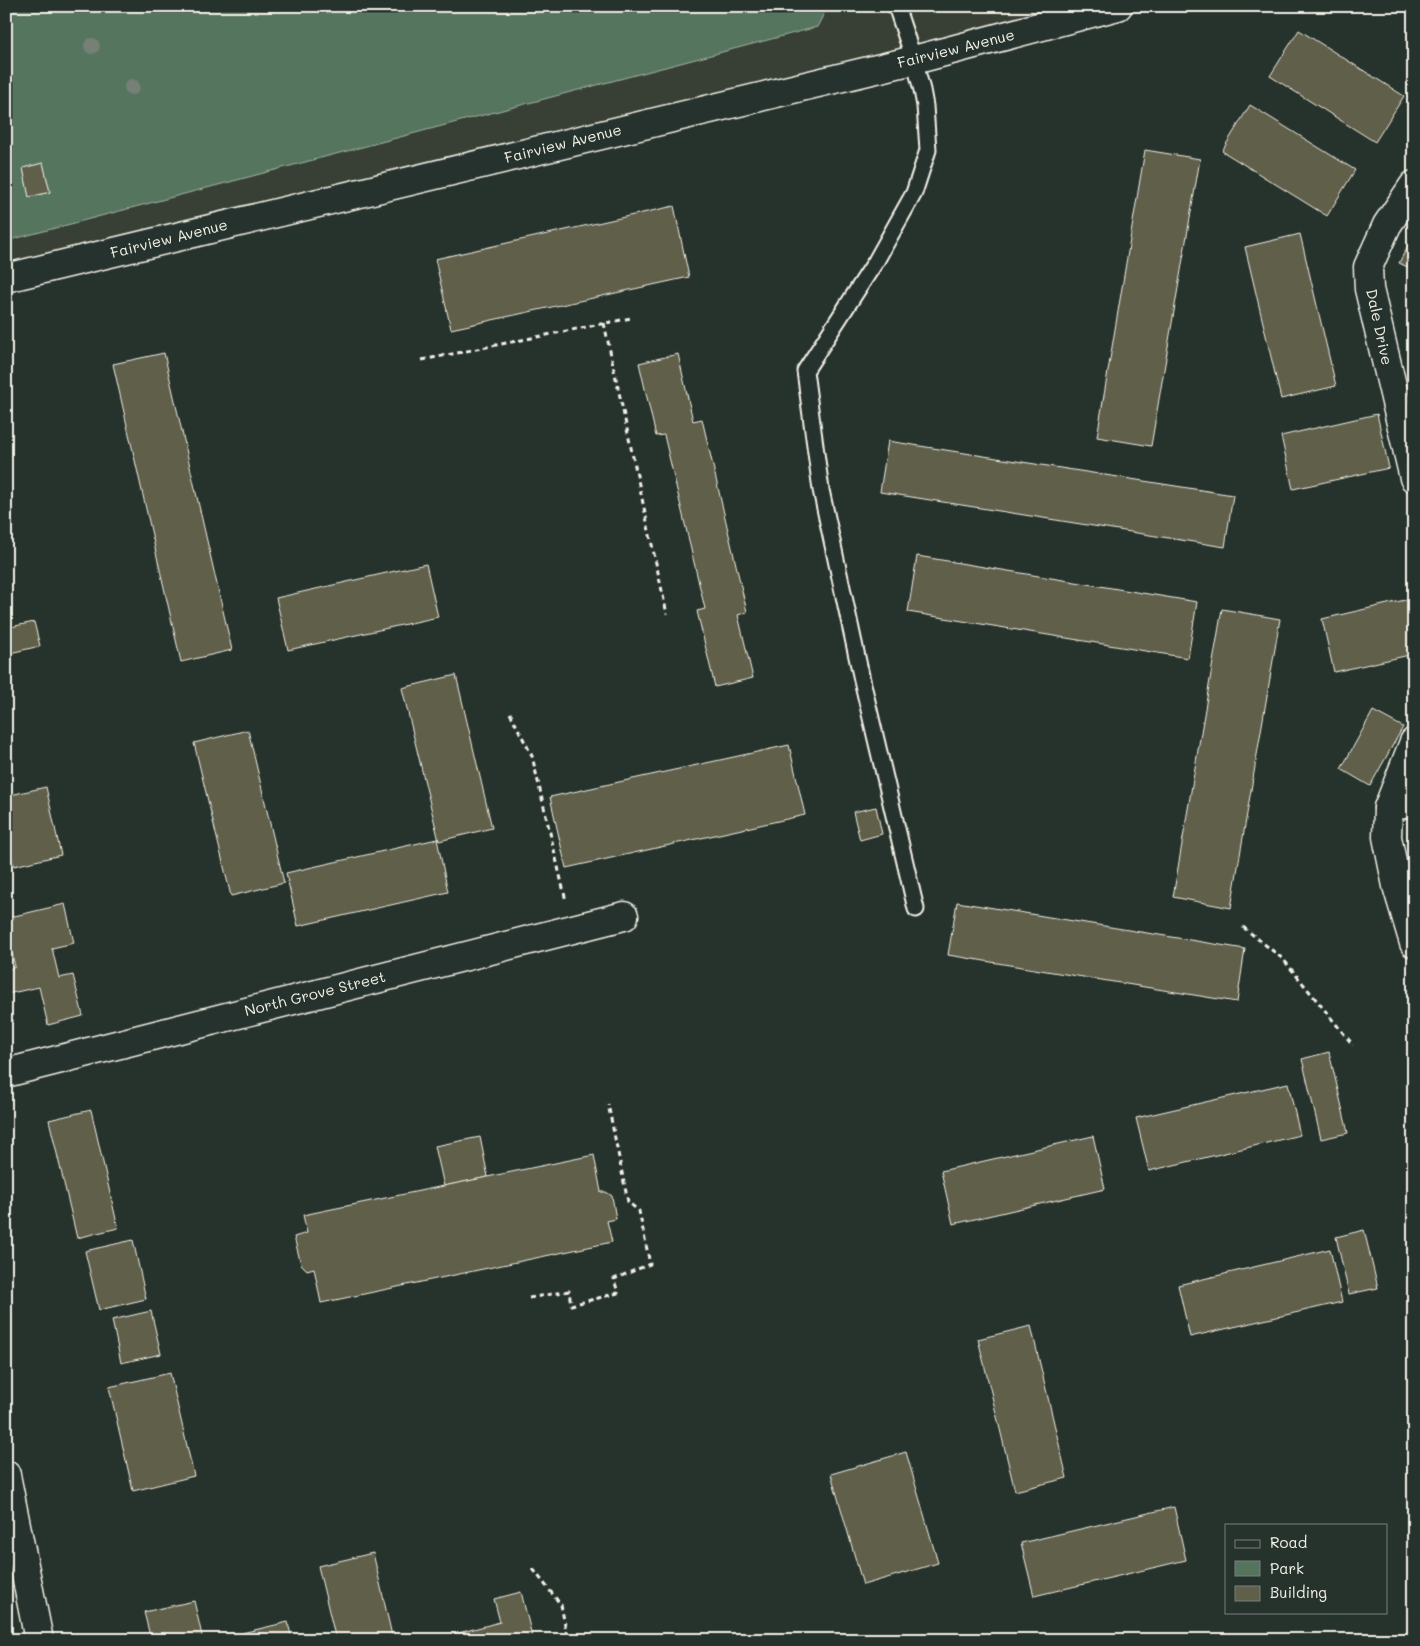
<svg xmlns="http://www.w3.org/2000/svg" width="1420" height="1646" font-family="Mali,sans-serif">
<style>
.built{fill:#374036}
.green{fill:#54745e;stroke:#a4b2a3;fill-rule:evenodd}
.building{fill:#605f4a;stroke:#f4f1e8}
.lines{fill:none;stroke-linecap:round;stroke-linejoin:round}
.service-casing{stroke:#f4f1e8;stroke-width:19}
.minor-casing{stroke:#f4f1e8;stroke-width:31}
.tertiary-casing{stroke:#f4f1e8;stroke-width:31}
.secondary-casing{stroke:#f4f1e8;stroke-width:31}
.path{stroke:#f4f1e8;stroke-width:3;stroke-dasharray:5 4;stroke-linecap:butt}
.service{stroke:#26332d;stroke-width:15}
.minor{stroke:#26332d;stroke-width:28}
.tertiary{stroke:#26332d;stroke-width:28}
.secondary{stroke:#26332d;stroke-width:28}
.tree{fill:#748076}
.labels{text-anchor:middle;stroke-width:4;stroke-linejoin:round;paint-order:stroke}
.street-label{font-size:15px;fill:#f4f1e8;stroke:#26332d}
</style>
<rect width="100%" height="100%" fill="#26332d"/>
<filter id="ink" filterUnits="userSpaceOnUse"><feTurbulence type="fractalNoise" baseFrequency=".02" numOctaves="2"/><feDisplacementMap in="SourceGraphic" scale="10" xChannelSelector="R" yChannelSelector="G"/><feConvolveMatrix kernelMatrix="1 2 1 2 8 2 1 2 1" color-interpolation-filters="sRGB"/></filter>
<g filter="url(#ink)">
<path class="built" d="M6,6h1112l-1112,272z"/>
<path class="green" d="M6,6h822l-11,21 -811,214zM43,163l7,29 -21,5 -6,-29z"/>
<g class="building">
<path d="M1299,30l105,66 -29,46 -105,-66z"/>
<path d="M1250,105l105,65 -28,46 -105,-65z"/>
<path d="M1145,150l55,9 -49,287 -54,-9z"/>
<path d="M43,163l7,29 -21,5 -6,-29z"/>
<path d="M674,206l15,71 -238,52 -16,-70z"/>
<path d="M1300,234l36,152 -55,13 -36,-152z"/>
<path d="M1414,234v36l-15,-7z"/>
<path d="M164,353l68,297 -51,12 -68,-298z"/>
<path d="M678,354l15,67 9,-2 45,193 -9,3 15,63 -38,9 -18,-76 8,-2 -41,-174 -8,1 -17,-73z"/>
<path d="M1377,414l12,54 -96,21 -12,-53z"/>
<path d="M888,441l345,54 -8,52 -345,-55z"/>
<path d="M917,556l280,46 -9,56 -280,-46z"/>
<path d="M426,564l12,53 -150,33 -12,-52z"/>
<path d="M1414,598v56l-80,18 -12,-53z"/>
<path d="M1222,609l58,10 -49,289 -58,-11z"/>
<path d="M34,622l6,24 -34,8v-26z"/>
<path d="M456,675l36,153 -53,13 -37,-153z"/>
<path d="M1373,711l30,16 -33,59 -29,-17z"/>
<path d="M248,730l36,153 -53,13 -37,-153z"/>
<path d="M789,745l16,70 -239,53 -16,-71z"/>
<path d="M46,787l15,68 -47,11 -8,-30v-40z"/>
<path d="M876,807l6,27 -22,6 -7,-28z"/>
<path d="M437,839l11,53 -150,34 -12,-53z"/>
<path d="M957,902l288,47 -8,53 -289,-47z"/>
<path d="M65,904l9,39 -22,5 7,30 14,-3 10,41 -35,9 -9,-38 -32,7 -1,-24 9,-3 -6,-26 -3,1v-24z"/>
<path d="M1329,1052l19,81 -27,6 -19,-80z"/>
<path d="M1288,1083l12,52 -151,36 -13,-53z"/>
<path d="M91,1110l27,118 -41,10 -28,-118z"/>
<path d="M1093,1136l12,53 -152,35 -12,-53z"/>
<path d="M480,1137l8,40 -44,9 -9,-40z"/>
<path d="M594,1155l7,37h5l6,4 4,23 -9,2 5,21 -291,61 -7,-35 -7,2 -6,-6 -7,-27 13,-4 -4,-18z"/>
<path d="M1364,1230l14,58 -29,6 -13,-57z"/>
<path d="M133,1240l13,59 -47,11 -14,-59z"/>
<path d="M1330,1249l12,53 -152,35 -12,-52z"/>
<path d="M151,1311l10,43 -40,9 -9,-43z"/>
<path d="M1031,1326l36,152 -52,13 -37,-152z"/>
<path d="M170,1373l24,103 -61,15 -24,-104z"/>
<path d="M906,1452l32,111 -75,22 -32,-111z"/>
<path d="M1174,1507l12,53 -152,36 -13,-53z"/>
<path d="M373,1553l20,87h-57l-18,-74z"/>
<path d="M521,1592l12,48h-81l-1,-5 49,-13 -6,-23z"/>
<path d="M194,1601l9,39h-52l-7,-28z"/>
<path d="M288,1622l4,18h-48l-2,-7z"/>
</g>
<g class="lines">
<defs>
<path id="service" d="M896,6l18,54 8,30 3,16 3,44 -14,43 -38,68 -71,110 16,119 41,190 54,229"/>
<g id="minor">
<path d="M1414,185l-27,40 -19,42 1,22 45,189"/>
<path d="M1414,801l-26,7 -1,29 10,49 17,57"/>
<path d="M1388,808l26,-66"/>
</g>
<g id="tertiary">
<path d="M6,278l908,-218 204,-54"/>
<path d="M6,1073l618,-157"/>
</g>
<path id="secondary" d="M6,1475l33,165"/>
</defs>
<use href="#service" class="service-casing"/>
<use href="#minor" class="minor-casing"/>
<use href="#tertiary" class="tertiary-casing"/>
<use href="#secondary" class="secondary-casing"/>
<g class="path">
<path d="M604,323l63,291"/>
<path d="M422,360l209,-42"/>
<path d="M510,713l22,43 34,145"/>
<path d="M1243,927l40,32 70,86"/>
<path d="M529,1298l40,-7 2,14 47,-12 -4,-14 36,-15 -11,-53 -11,-9 -20,-98"/>
<path d="M533,1569l28,36 7,35"/>
</g>
<use href="#service" class="service"/>
<use href="#minor" class="minor"/>
<use href="#tertiary" class="tertiary"/>
<use href="#secondary" class="secondary"/>
</g>
<g class="tree">
<circle cx="92" cy="46" r="8"/>
<circle cx="132" cy="87" r="8"/>
</g>
</g>
<g class="labels">
<g class="street-label">
<text transform="translate(956 49) rotate(-14)" y="5">Fairview Avenue</text>
<text transform="translate(563 144) rotate(-14)" y="5">Fairview Avenue</text>
<text transform="translate(169 239) rotate(-14)" y="5">Fairview Avenue</text>
<text transform="translate(1379 327) rotate(78)" y="5">Dale Drive</text>
<text transform="translate(315 994) rotate(-14)" y="5">North Grove Street</text>
</g>
</g>
<rect width="1420" height="1646" fill="none" stroke="#26332d" stroke-width="25"/>
<rect x="12" y="12" width="1395" height="1621" fill="none" stroke="#f4f1e8" stroke-width="2" filter="url(#ink)"/>
<rect x="1225" y="1524" width="162" height="90" fill="#26332d" stroke="#787f78"/>
<rect x="1235" y="1540" width="25" height="8" fill="#26332d" stroke="#787f78"/>
<text x="1270" y="1548" font-size="15" fill="#f4f1e8">Road</text>
<rect x="1235" y="1561" width="25" height="15" fill="#54745e" stroke="#787f78"/>
<text x="1270" y="1574" font-size="15" fill="#f4f1e8">Park</text>
<rect x="1235" y="1586" width="25" height="15" fill="#605f4a" stroke="#787f78"/>
<text x="1270" y="1598" font-size="15" fill="#f4f1e8">Building</text>
</svg>
